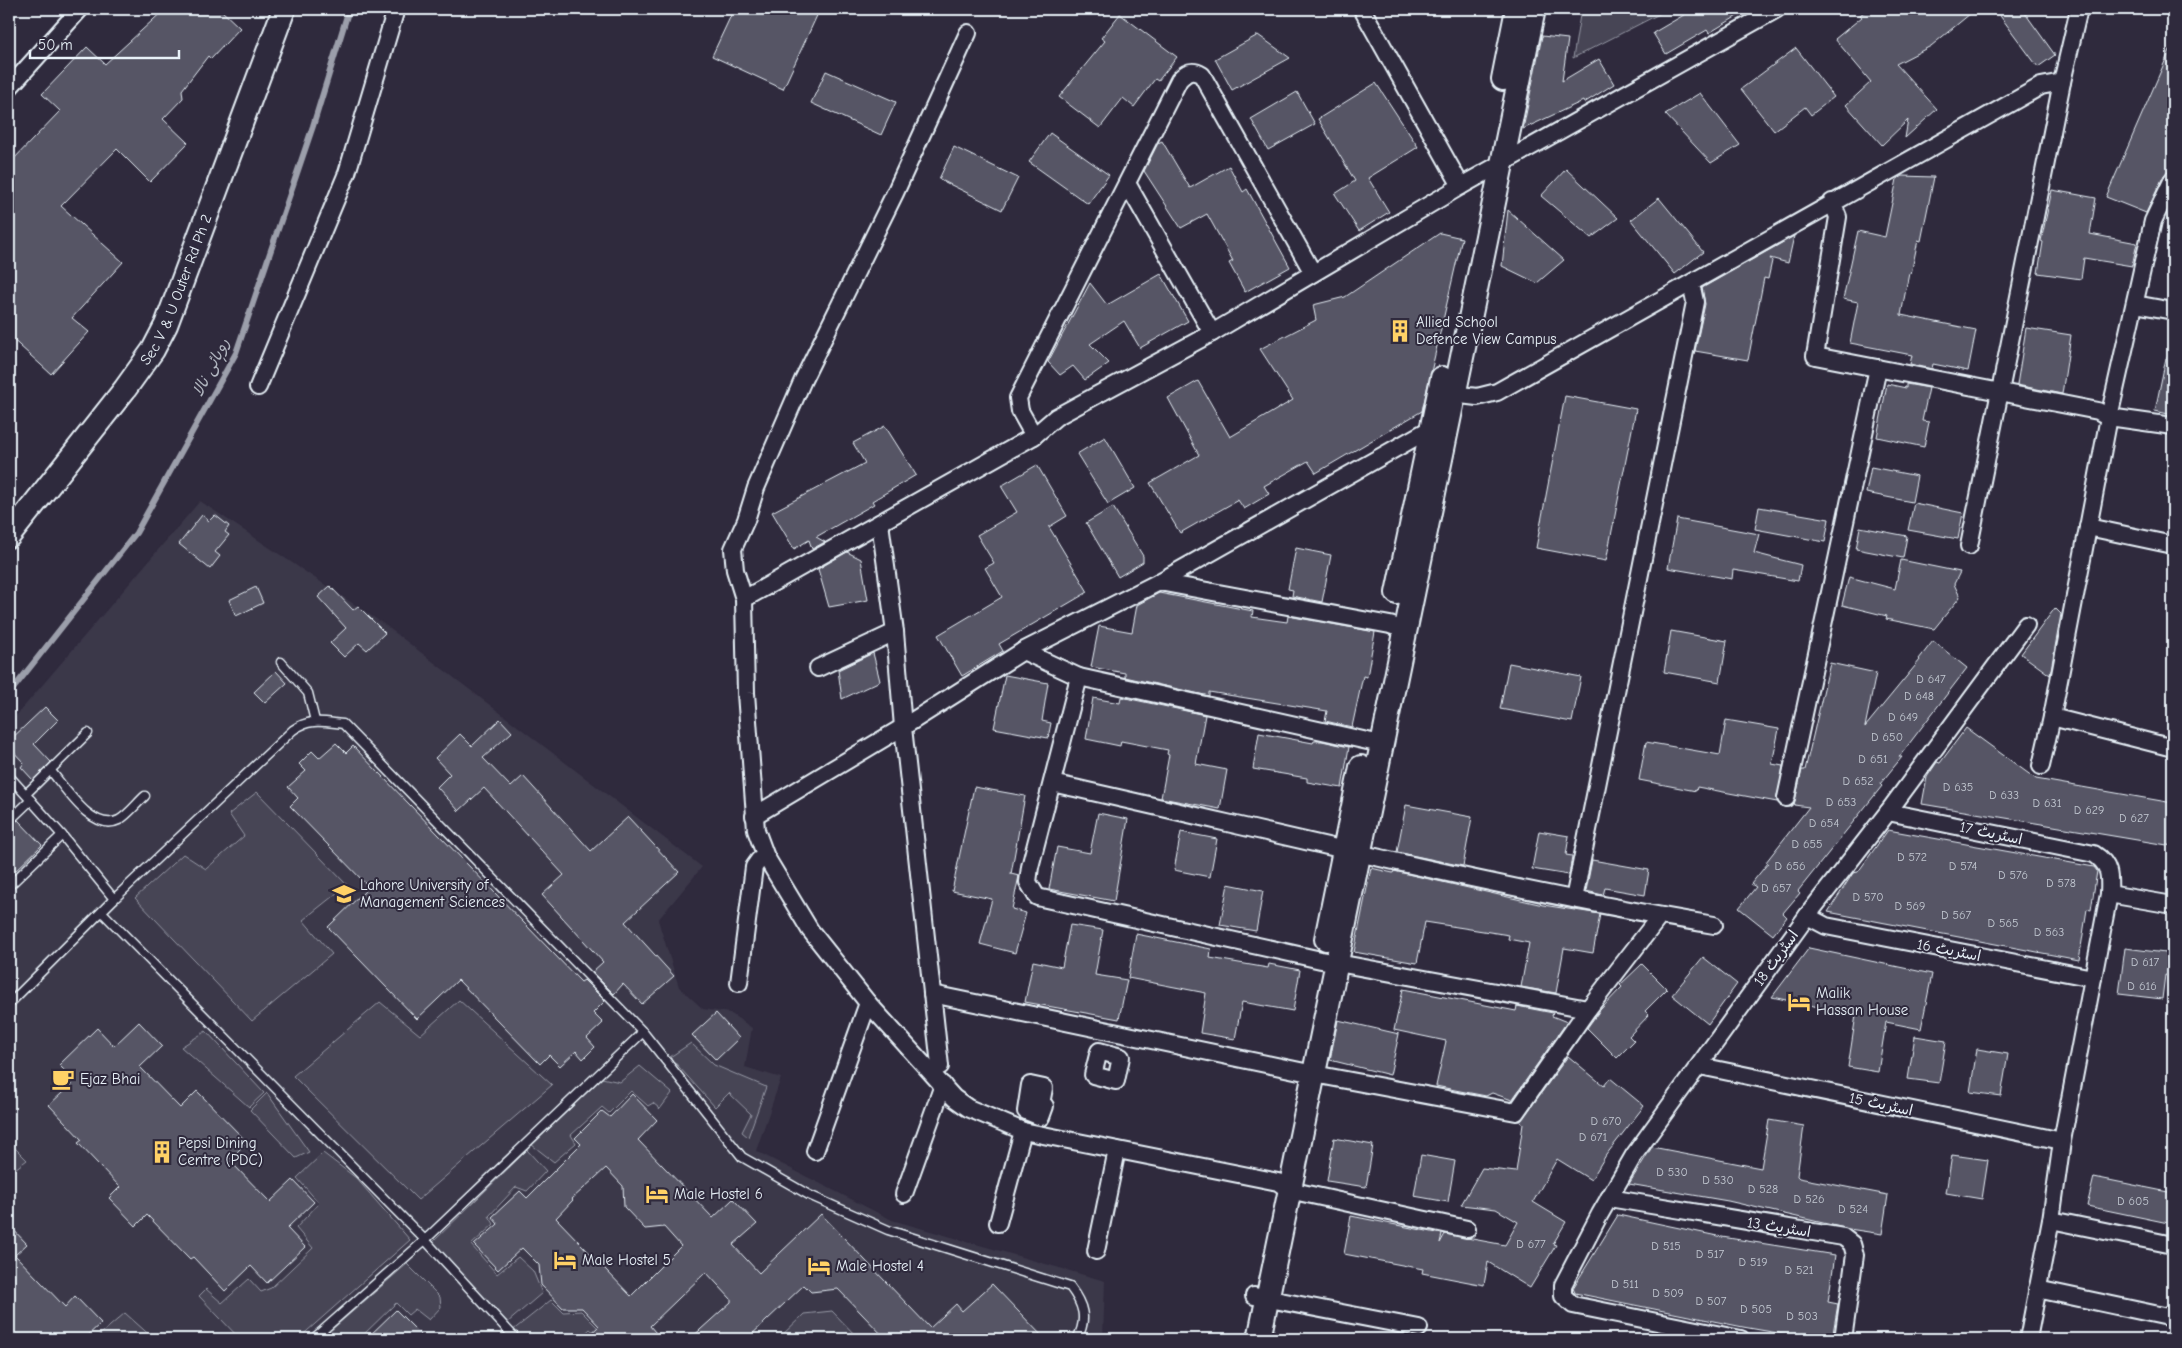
<svg xmlns="http://www.w3.org/2000/svg" width="2182" height="1348" font-family="'Comic Neue','Playpen Sans Arabic',sans-serif">
<style>
.built{fill:#3b3749}
.green{fill:#464455;stroke:#979aa6}
.lines{fill:none;stroke-linecap:round;stroke-linejoin:round}
.stream{stroke:#9c9fab;stroke-width:6}
.building{fill:#575565;stroke:#e8f1f8;fill-rule:evenodd}
.lane-casing{stroke:#e8f1f8;stroke-width:11}
.street-casing{stroke:#e8f1f8;stroke-width:20}
.secondary-casing{stroke:#e8f1f8;stroke-width:26}
.lane{stroke:#2f2a3d;stroke-width:8}
.street{stroke:#2f2a3d;stroke-width:16}
.secondary{stroke:#2f2a3d;stroke-width:22}
.labels{text-anchor:middle;stroke-width:4;stroke-linejoin:round;paint-order:stroke}
.number-label{font-size:12px;fill:#c4cad3}
.street-label{font-size:15px;fill:#e8f1f8;stroke:#2f2a3d}
.poi-label{font-size:15px;fill:#e8f1f8;stroke:#2f2a3d;text-anchor:start}
.water-label{font-size:16px;font-style:italic;fill:#afb4be;stroke:#2f2a3d}
</style>
<rect width="100%" height="100%" fill="#2f2a3d"/>
<filter id="ink" filterUnits="userSpaceOnUse"><feTurbulence type="fractalNoise" baseFrequency=".02" numOctaves="2"/><feDisplacementMap in="SourceGraphic" scale="10" xChannelSelector="R" yChannelSelector="G"/><feConvolveMatrix kernelMatrix="1 2 1 2 8 2 1 2 1" color-interpolation-filters="sRGB"/></filter>
<g filter="url(#ink)">
<path class="built" d="M200,501l185,124 317,242 -44,53 21,67 24,22 27,4 22,15 -7,39 36,11 -25,73 136,69 213,61 -2,58h-1094v-615z"/>
<g class="green">
<path d="M1581,9h88l-96,49z"/>
<path d="M257,792l90,93 -44,35 29,34 -80,67 -117,-123 48,-44 23,15 38,-33 -15,-22z"/>
<path d="M459,1000l93,85 -134,115 -125,-124 87,-74 40,33z"/>
<path d="M206,1031l58,62 -15,14 -68,-60z"/>
<path d="M691,1043l23,22 52,22 -18,50 -6,-5 9,-18 -22,-21 -14,14 -45,-50z"/>
<path d="M640,1066l32,27 -12,16 -7,-6 -5,3 -17,-15 -22,22 -7,-6 -31,28 5,8 -22,19 -22,-17 70,-67 18,4z"/>
<path d="M267,1093l42,59 -13,6 -46,-48z"/>
<path d="M9,1142l18,18 -16,12 -2,-2z"/>
<path d="M527,1150l19,21 -19,20 -11,-4 -27,29 5,8 -23,21 26,29 21,-17 15,14 9,22 -35,30 -74,-81z"/>
<path d="M323,1153l33,25 54,62 -112,99h-58l-41,-43 7,-7 16,14 27,-24 12,13 10,-4 42,-40 -17,-20 23,-25 -22,-25z"/>
<path d="M407,1264l33,33 1,10 -12,13 -14,-11 -7,6 -12,-12 -37,36h-38z"/>
<path d="M551,1300l12,12 18,-1 21,21 -5,3 -7,-6 -11,10h-60l-7,-8z"/>
<path d="M832,1311l27,28h-81l26,-25z"/>
<path d="M125,1313l29,26h-59z"/>
</g>
<g class="lines">
<path class="stream" d="M9,694l127,-161 100,-180 77,-227 36,-117"/>
</g>
<g class="building">
<path d="M165,9h55l20,19 -29,31 -3,-3 -26,34 1,8 -20,21 25,24 -38,39 -33,-33 -56,57 62,56 -51,56 17,14 -38,42 -42,-38v-172l51,-53 -18,-17 45,-47 18,17z"/>
<path d="M734,9h86l-37,80 -71,-33z"/>
<path d="M1694,9h55l-40,24 -2,-3 -41,24 -13,-21z"/>
<path d="M1868,9h108l-45,37 -35,18 41,45 -32,29 3,-18 -26,25 -36,-40 25,-23 -36,-43 27,-22 -2,-2z"/>
<path d="M1995,9h27l33,46 -17,12z"/>
<path d="M1120,14l57,43 -19,24 -3,-2 -21,28 -11,-9 -23,30 -41,-31 46,-56 -4,-3z"/>
<path d="M1258,35l32,23 -58,32 -17,-31z"/>
<path d="M1542,36l26,3 -6,42 37,-22 15,25 -30,19 -1,-2 -60,28z"/>
<path d="M2173,43v121l-2,5 -7,6 -18,38 -40,-16z"/>
<path d="M1796,48l38,49 -23,18 -6,-8 -31,24 -33,-42z"/>
<path d="M826,71l70,31 -15,33 -70,-32z"/>
<path d="M1376,83l42,64 -50,31 21,34 -30,19 -24,-37 20,-13 -37,-62z"/>
<path d="M1297,92l18,32 -47,26 -17,-31z"/>
<path d="M1700,93l40,52 -29,18 -46,-49z"/>
<path d="M1050,133l59,42 -21,29 -59,-42z"/>
<path d="M1162,141l28,47 39,-22 14,26 4,-3 43,78 -45,25 -16,-29 4,-2 -26,-47 -26,14 -37,-57 14,-28z"/>
<path d="M954,147l64,31 -16,32 -63,-31z"/>
<path d="M1566,169l52,49 -27,20 -50,-42z"/>
<path d="M1902,176l32,1 -13,64 -3,-1 -7,34 -2,-1 -8,42 75,15 -8,41 -35,-7 -1,5 -22,-5 2,-9 -62,-12 8,-41 -15,-3 15,-68 27,6 12,-58z"/>
<path d="M2052,190l44,8 -6,36 47,9 -5,23 -48,-8 -3,21 -43,-6 5,-31 -2,-1z"/>
<path d="M1659,198l44,54 -28,22 -44,-54z"/>
<path d="M1508,210l56,50 -27,23 -35,-17z"/>
<path d="M1440,233l22,5 -40,173 -106,62 -8,-12 -44,25 5,8 -25,15 -6,-9 -58,33 -30,-50 49,-28 -31,-57 30,-17 32,56 63,-37 -33,-51 56,-29 -3,-15 32,-8z"/>
<path d="M1794,236l-6,27 -18,-5 2,3 -4,18 -4,-1 -16,82 -53,-9 10,-47 -3,-16z"/>
<path d="M1161,274l27,47 -48,27 -16,-27 -34,23 19,19 -24,17 -12,-14 -13,9 -12,-13 42,-79 17,22z"/>
<path d="M2026,328l45,7 -9,59 -45,-9z"/>
<path d="M2166,358l7,1v56l-18,-4z"/>
<path d="M1887,384l19,4v-4l23,4 -7,33 7,1 -5,25 -47,-10z"/>
<path d="M1565,396l71,13 -30,152 -70,-13z"/>
<path d="M885,426l31,49 -44,26 2,3 -58,33 9,5 -13,7 -3,-9 -15,9 -22,-37 93,-49 -12,-20z"/>
<path d="M1105,437l30,51 -27,16 -31,-50z"/>
<path d="M1037,465l30,51 -18,11 39,65 -89,52 4,7 -41,25 -24,-41 64,-38 -17,-29 9,-5 -17,-28 40,-23 -16,-26z"/>
<path d="M1871,467l46,9 -5,26 -46,-9z"/>
<path d="M1914,503l49,10 -5,26 -50,-9z"/>
<path d="M1113,507l30,49v6l-25,15 -32,-54z"/>
<path d="M1759,507l70,12 -4,23 -70,-13z"/>
<path d="M202,515l7,6 6,-6 14,11 -4,6 4,3 -14,17 5,4 -10,13 -31,-25z"/>
<path d="M1677,519l82,15 -5,19 47,12 -3,16 -65,-11 -1,9 -64,-11z"/>
<path d="M1860,527l47,9 -4,22 -47,-9z"/>
<path d="M1296,548l35,7 -9,47 -30,-6 1,-6 -5,-1z"/>
<path d="M847,552l14,7 7,41 -39,7 -11,-38z"/>
<path d="M1901,560l59,12 -6,12 6,13 -26,32 -48,-10 1,-3 -45,-11 7,-28 46,12z"/>
<path d="M330,586l23,24 5,-4 27,27 -18,17 -8,-7 -15,14 -14,-14 16,-15 -28,-31z"/>
<path d="M256,587l7,16 -27,13 -7,-16z"/>
<path d="M1159,593l94,18 -1,6 35,5 1,-6 87,16 -8,45 -4,-1 -11,51 -27,-6 2,-10 -118,-19v4l-84,-19v-4l-34,-6 8,-41 33,6 5,-27z"/>
<path d="M2055,608l6,6 -11,61 -29,-21z"/>
<path d="M1671,631l56,10 -7,41 -56,-10z"/>
<path d="M1933,641l34,27 -68,89h3l-22,27 2,2 -84,105 2,2 -17,20 4,4 -14,18 -34,-27 17,-21 -5,-3 17,-21 -2,-1 43,-55 -15,-2 8,-35h3l25,-107 46,10 -11,54 55,-67 -1,-1z"/>
<path d="M873,653l7,28 -38,18 -4,-29z"/>
<path d="M1509,663l72,14 -9,45 -72,-13z"/>
<path d="M276,671l11,12 -22,20 -11,-11z"/>
<path d="M1005,675l43,8 -6,38 9,2 -3,15 -54,-10z"/>
<path d="M1121,697l84,18 -9,49 31,6 -7,39 -59,-11 8,-43 -2,-1 1,-4 -47,-9 -1,5 -34,-7 7,-41 27,5z"/>
<path d="M45,707l13,13 -24,24 17,18 -18,18 -12,-13 3,-4 -15,-16v-6z"/>
<path d="M500,719l12,13 -29,26 28,29 12,-11 68,75 37,-34 51,55 -54,50 49,54 -32,28 -19,-20 -9,10 -22,-22 11,-10 -61,-67 22,-20 -80,-87 -25,23 -22,-24 13,-13 -15,-16 25,-24 12,12z"/>
<path d="M1726,720l53,9 -7,35 11,2 -6,36 -80,-15 -1,4 -57,-11 7,-38 74,13z"/>
<path d="M1966,728l70,51 137,24v43l-251,-42 5,-27 10,-15 3,1z"/>
<path d="M1259,733l54,10 1,-2h8l27,6 -7,41 -35,-6v-4l-54,-9z"/>
<path d="M336,743l10,10 7,-7 228,236 3,-2 21,21 -12,12 10,10 -16,15 8,9 -12,12 -7,-8 -16,15 -11,-11 -9,9 -82,-84 -41,39 -89,-92 41,-40 -79,-81 8,-8 -10,-11 18,-16 -7,-7 13,-13 7,7z"/>
<path d="M974,787l51,9 -14,78 8,2 -7,33 14,4 -11,40 -35,-9 12,-45 -40,-8z"/>
<path d="M1406,805l66,12 -9,49 -66,-14z"/>
<path d="M1098,813l30,6 -14,82 -65,-12 8,-42 33,6z"/>
<path d="M18,820l24,25 -33,32v-51z"/>
<path d="M1888,830l206,37 3,4 -6,39 -4,-1 -8,51 -251,-48 25,-39 5,-1z"/>
<path d="M1539,831l30,5 -3,19 6,1 -3,19 -37,-6z"/>
<path d="M1181,832l36,7 -7,38 -36,-7z"/>
<path d="M1592,860l57,10 -4,25 -40,-7 -2,7 -17,-4z"/>
<path d="M1371,868l22,5 1,-2 149,34 57,9 -7,39 -29,-5 -8,45 -35,-6 8,-44 -21,-4 1,-4 -84,-13 -8,41 -63,-11z"/>
<path d="M1228,884l35,7 -7,40 -36,-6z"/>
<path d="M1070,925l33,5 -8,45 32,5 -8,39 -94,-17 8,-41 29,6z"/>
<path d="M1136,934l75,15 -1,9 58,10 1,-4 31,6 -7,41 -51,-9 -7,37 -35,-6 6,-40 -78,-15z"/>
<path d="M1809,948l123,26 -11,55 -35,-7 -8,50 -30,-5 8,-52 -84,-18z"/>
<path d="M2125,948l48,6v23l-8,-2 -3,24 -43,-5z"/>
<path d="M1703,957l34,27 -29,40 -36,-29z"/>
<path d="M1642,964l25,25 -22,22 4,4 -20,21 5,5 -17,17 -30,-30 13,-18 22,-23 -2,-2z"/>
<path d="M1403,989l113,22 1,-5 36,7 -1,3 15,6 -55,78 -20,-7 -6,3 -31,-6 -19,-4 10,-45 -52,-11z"/>
<path d="M716,1013l23,25 -23,22 -24,-25z"/>
<path d="M1338,1020l61,14 -9,41 -60,-15z"/>
<path d="M139,1022l23,24 -22,21 40,41 17,-17 50,51 -18,18 41,42 23,-22 21,22 -27,26 18,19 -38,36 -16,-17 -26,25 -32,-34 -3,2 -43,-44 -11,11 -27,-28 11,-11 -42,-44 4,-3 -33,-35 26,-24 -16,-16 38,-37 17,18z"/>
<path d="M1915,1036l31,5 -7,42 -31,-4z"/>
<path d="M1977,1049l31,5 -7,42 -31,-4z"/>
<path d="M1568,1056l36,30 6,-8 34,28 -38,49 -15,25 -34,-21 -24,43 33,20 -13,22 3,1 -26,43 -42,-26 -4,23 -62,-12 1,-4 -79,-15 7,-38 91,18 -2,9 5,-9 60,11 13,-23 -22,-13 -35,-4 21,-37 34,4 7,-48 -3,-2z"/>
<path d="M632,1094l25,26 -19,20 75,78 20,-19 24,25 -24,21 26,28 62,-59 109,114 26,-24 6,7 30,-27 53,55h-159l-48,-50 -27,3 -7,-7 -57,54h-57l41,-37v-3l-25,-27 -56,54 11,13h-76l14,-13 -17,-18h-19l-22,-23 -2,-20 -17,-17 -24,22 -24,-25 24,-21 -6,-7 28,-26 7,7 54,-54 -6,-6 27,-27 8,6zM606,1168l17,18 1,21 21,22 19,-2 17,19 -50,50 -75,-78 17,-18 -1,-1z"/>
<path d="M1769,1120l35,6 -7,50 2,2 89,17 -6,39 -33,-5 -121,-28 -99,-17 23,-37 109,21z"/>
<path d="M1334,1138l39,7 -7,42 -39,-6z"/>
<path d="M1421,1155l34,6 -7,41 -34,-6z"/>
<path d="M1952,1155l36,5 -6,39 -36,-6z"/>
<path d="M2094,1177l79,16v31l-86,-18z"/>
<path d="M1618,1215l104,22 113,18 -7,47 10,2 -6,35h-20l-69,-12 -168,-34 -2,-5z"/>
<path d="M9,1225l18,19 -12,11 50,52 10,-11 26,27 -17,16h-75z"/>
<path d="M396,1310l29,29h-59z"/>
</g>
<g class="lines">
<defs>
<g id="lane">
<path d="M281,662l27,31 7,28"/>
<path d="M51,771c15,18 42,62 68,49 9,-5 18,-17 26,-24"/>
<path d="M9,776l53,59 52,64"/>
<path d="M26,794l62,-61"/>
<path d="M9,821l22,-21"/>
<path d="M9,886l53,-51"/>
<path d="M102,912l323,328 91,99"/>
<path d="M9,1004l105,-105 179,-169c16,-12 31,-8 50,-6l300,308 99,125 67,38 79,35 182,57c13,17 18,32 7,52"/>
<path d="M313,1339l112,-99 218,-208"/>
</g>
<g id="street">
<path d="M1362,9l99,177"/>
<path d="M968,33l-73,160 -92,187 -47,108 -10,32 -13,29 2,21 9,29 2,94 10,137 10,27 44,73 58,73 86,95 14,10 55,23 255,51 11,8 178,39"/>
<path d="M9,88l71,-79"/>
<path d="M2173,179l-20,42 -44,196 -57,300 121,31"/>
<path d="M1128,185l84,148"/>
<path d="M1832,202l6,15 -23,139 283,55 11,6 64,9"/>
<path d="M2135,304l38,7"/>
<path d="M258,387l89,-214 49,-164"/>
<path d="M1444,393l33,4 20,-5 544,-306 21,-4"/>
<path d="M1034,436l-14,-25 -2,-13 161,-318c7,-8 13,-11 23,-5l111,198"/>
<path d="M880,523l15,109 8,95 37,339 -9,5"/>
<path d="M2088,527l85,18"/>
<path d="M1969,546l93,-464 17,-73"/>
<path d="M1159,582l231,43 14,5"/>
<path d="M744,599l290,-163 22,-19 156,-84 249,-147 316,-177"/>
<path d="M1023,651l56,26 302,67"/>
<path d="M818,668l77,-36"/>
<path d="M1079,677l-49,190 -2,15 9,15 284,63 267,49"/>
<path d="M2041,766l11,-49"/>
<path d="M1052,783c220,49 440,105 662,142"/>
<path d="M1786,798l92,-430"/>
<path d="M1888,812l206,42c16,10 16,22 15,40l-47,247 -11,79 -23,119"/>
<path d="M754,816l149,-89 120,-76 136,-69 271,-153 8,1"/>
<path d="M2109,894l64,11"/>
<path d="M1574,899l121,-597 -2,-10 -5,-7"/>
<path d="M1807,916l19,10 267,52"/>
<path d="M739,983l15,-116 5,-7 7,-3"/>
<path d="M932,994l382,80 202,38 72,-103 72,-93"/>
<path d="M1099,1051l22,6 -5,24 -23,-6z"/>
<path d="M1700,1066l362,75"/>
<path d="M1030,1085l14,3 -3,16 4,2 -4,11 -15,-6z"/>
<path d="M815,1151l53,-148"/>
<path d="M904,1194l39,-109"/>
<path d="M1609,1198l234,39 9,7 3,11 -12,84"/>
<path d="M2051,1220l122,25"/>
<path d="M998,1223l25,-92"/>
<path d="M1096,1251l21,-101"/>
<path d="M2037,1289l136,29"/>
<path d="M1254,1296l165,32"/>
<path d="M1741,1339l-168,-34 -10,-9v-11l37,-71 34,-59 173,-239 81,-104 138,-187"/>
</g>
<g id="secondary">
<path d="M1503,79l14,-70"/>
<path id="s1" d="M9,536l116,-147 28,-39 13,-25 118,-316"/>
<path d="M1397,593l45,-215"/>
<path d="M1326,939l35,-172"/>
<path d="M1259,1339l275,-1330"/>
</g>
</defs>
<use href="#lane" class="lane-casing"/>
<use href="#street" class="street-casing"/>
<use href="#secondary" class="secondary-casing"/>
<use href="#lane" class="lane"/>
<use href="#street" class="street"/>
<use href="#secondary" class="secondary"/>
</g>
</g>
<defs>
<symbol id="building-bare" viewBox="-9 -9 18 18"><path d="M-4-6H4V6H1V3H-1V6H-4ZM-2.5-4.3h1.7v1.8h-1.7ZM.8-4.3h1.7v1.8H.8ZM-2.5-1h1.7V.8h-1.7ZM.8-1h1.7V.8H.8Z" fill="#ffd166" stroke="#2f2a3d" stroke-width="2.5" paint-order="stroke"/></symbol>
<symbol id="university-bare" viewBox="-9 -9 18 18"><path d="M0-5L7-2L0 1L-7-2ZM-4 1L0 2.5L4 1V4Q0 6-4 4Z" fill="#ffd166" stroke="#2f2a3d" stroke-width="2.5" paint-order="stroke"/></symbol>
<symbol id="hotel-bare" viewBox="-9 -9 18 18"><path d="M-6-4.5h1.5V1H6V5H4.5V3h-9V5H-6ZM-4 0a1.8 1.8 0 1 1 3.6 0ZM.5 0V-2.5h3Q6-2.5 6 0Z" fill="#ffd166" stroke="#2f2a3d" stroke-width="2.5" paint-order="stroke"/></symbol>
<symbol id="cafe-bare" viewBox="-9 -9 18 18"><path d="M-5.5-4.5H6V0H3Q3 3.5 0 3.5H-2.5Q-5.5 3.5-5.5 0ZM3-3.2v2h1.7v-2ZM-6 4.5H4V6H-6Z" fill="#ffd166" stroke="#2f2a3d" stroke-width="2.5" paint-order="stroke"/></symbol>
</defs>
<g fill-rule="evenodd">
<use href="#building-bare" x="1384" y="315" width="32" height="32"/>
<use href="#university-bare" x="328" y="878" width="32" height="32"/>
<use href="#hotel-bare" x="1783" y="986" width="32" height="32"/>
<use href="#cafe-bare" x="47" y="1063" width="32" height="32"/>
<use href="#building-bare" x="146" y="1136" width="32" height="32"/>
<use href="#hotel-bare" x="641" y="1178" width="32" height="32"/>
<use href="#hotel-bare" x="549" y="1244" width="32" height="32"/>
<use href="#hotel-bare" x="803" y="1250" width="32" height="32"/>
</g>
<g class="labels">
<g class="number-label">
<text x="1931" y="683">D 647</text>
<text x="1919" y="700">D 648</text>
<text x="1903" y="721">D 649</text>
<text x="1887" y="741">D 650</text>
<text x="1873" y="763">D 651</text>
<text x="1858" y="785">D 652</text>
<text x="1958" y="791">D 635</text>
<text x="2004" y="799">D 633</text>
<text x="1841" y="806">D 653</text>
<text x="2047" y="807">D 631</text>
<text x="2089" y="814">D 629</text>
<text x="2134" y="822">D 627</text>
<text x="1824" y="827">D 654</text>
<text x="1807" y="848">D 655</text>
<text x="1912" y="861">D 572</text>
<text x="1790" y="870">D 656</text>
<text x="1963" y="870">D 574</text>
<text x="2013" y="879">D 576</text>
<text x="2061" y="887">D 578</text>
<text x="1776" y="892">D 657</text>
<text x="1868" y="901">D 570</text>
<text x="1910" y="910">D 569</text>
<text x="1956" y="919">D 567</text>
<text x="2003" y="927">D 565</text>
<text x="2049" y="936">D 563</text>
<text x="2145" y="966">D 617</text>
<text x="2142" y="990">D 616</text>
<text x="1606" y="1125">D 670</text>
<text x="1593" y="1141">D 671</text>
<text x="1672" y="1176">D 530</text>
<text x="1718" y="1184">D 530</text>
<text x="1763" y="1193">D 528</text>
<text x="1809" y="1203">D 526</text>
<text x="2133" y="1205">D 605</text>
<text x="1853" y="1213">D 524</text>
<text x="1531" y="1248">D 677</text>
<text x="1666" y="1250">D 515</text>
<text x="1710" y="1258">D 517</text>
<text x="1753" y="1266">D 519</text>
<text x="1799" y="1274">D 521</text>
<text x="1625" y="1288">D 511</text>
<text x="1668" y="1297">D 509</text>
<text x="1711" y="1305">D 507</text>
<text x="1756" y="1313">D 505</text>
<text x="1802" y="1320">D 503</text>
</g>
<g class="street-label">
<text dy="5" stroke="none"><textPath href="#s1" startOffset="300">Sec V &amp; U Outer Rd Ph 2</textPath></text>
<text transform="translate(1991 833) rotate(12)" y="5">اسٹریٹ 17</text>
<text transform="translate(1949 950) rotate(11)" y="5">اسٹریٹ 16</text>
<text transform="translate(1776 958) rotate(-54)" y="5">اسٹریٹ 18</text>
<text transform="translate(1881 1104) rotate(12)" y="5">اسٹریٹ 15</text>
<text transform="translate(1779 1227) rotate(9)" y="5">اسٹریٹ 13</text>
</g>
<g class="poi-label">
<text x="1416" y="327">Allied School<tspan x="1416" dy="17">Defence View Campus</tspan></text>
<text x="360" y="890">Lahore University of<tspan x="360" dy="17">Management Sciences</tspan></text>
<text x="1816" y="998">Malik<tspan x="1816" dy="17">Hassan House</tspan></text>
<text x="80" y="1084">Ejaz Bhai</text>
<text x="178" y="1148">Pepsi Dining<tspan x="178" dy="17">Centre (PDC)</tspan></text>
<text x="674" y="1199">Male Hostel 6</text>
<text x="582" y="1265">Male Hostel 5</text>
<text x="836" y="1271">Male Hostel 4</text>
</g>
<g class="water-label">
<text transform="translate(210 367) rotate(-63)" y="6">روہائی نالا</text>
</g>
</g>
<rect width="2182" height="1348" fill="none" stroke="#2f2a3d" stroke-width="30"/>
<rect x="15" y="15" width="2152" height="1318" fill="none" stroke="#e8f1f8" stroke-width="2" filter="url(#ink)"/>
<path d="M30 50v8h149v-8" fill="none" stroke="#e8f1f8" stroke-width="2.5"/>
<text x="38" y="50" font-size="15" fill="#e8f1f8" stroke="#2f2a3d" stroke-width="4" paint-order="stroke">50 m</text>
</svg>
